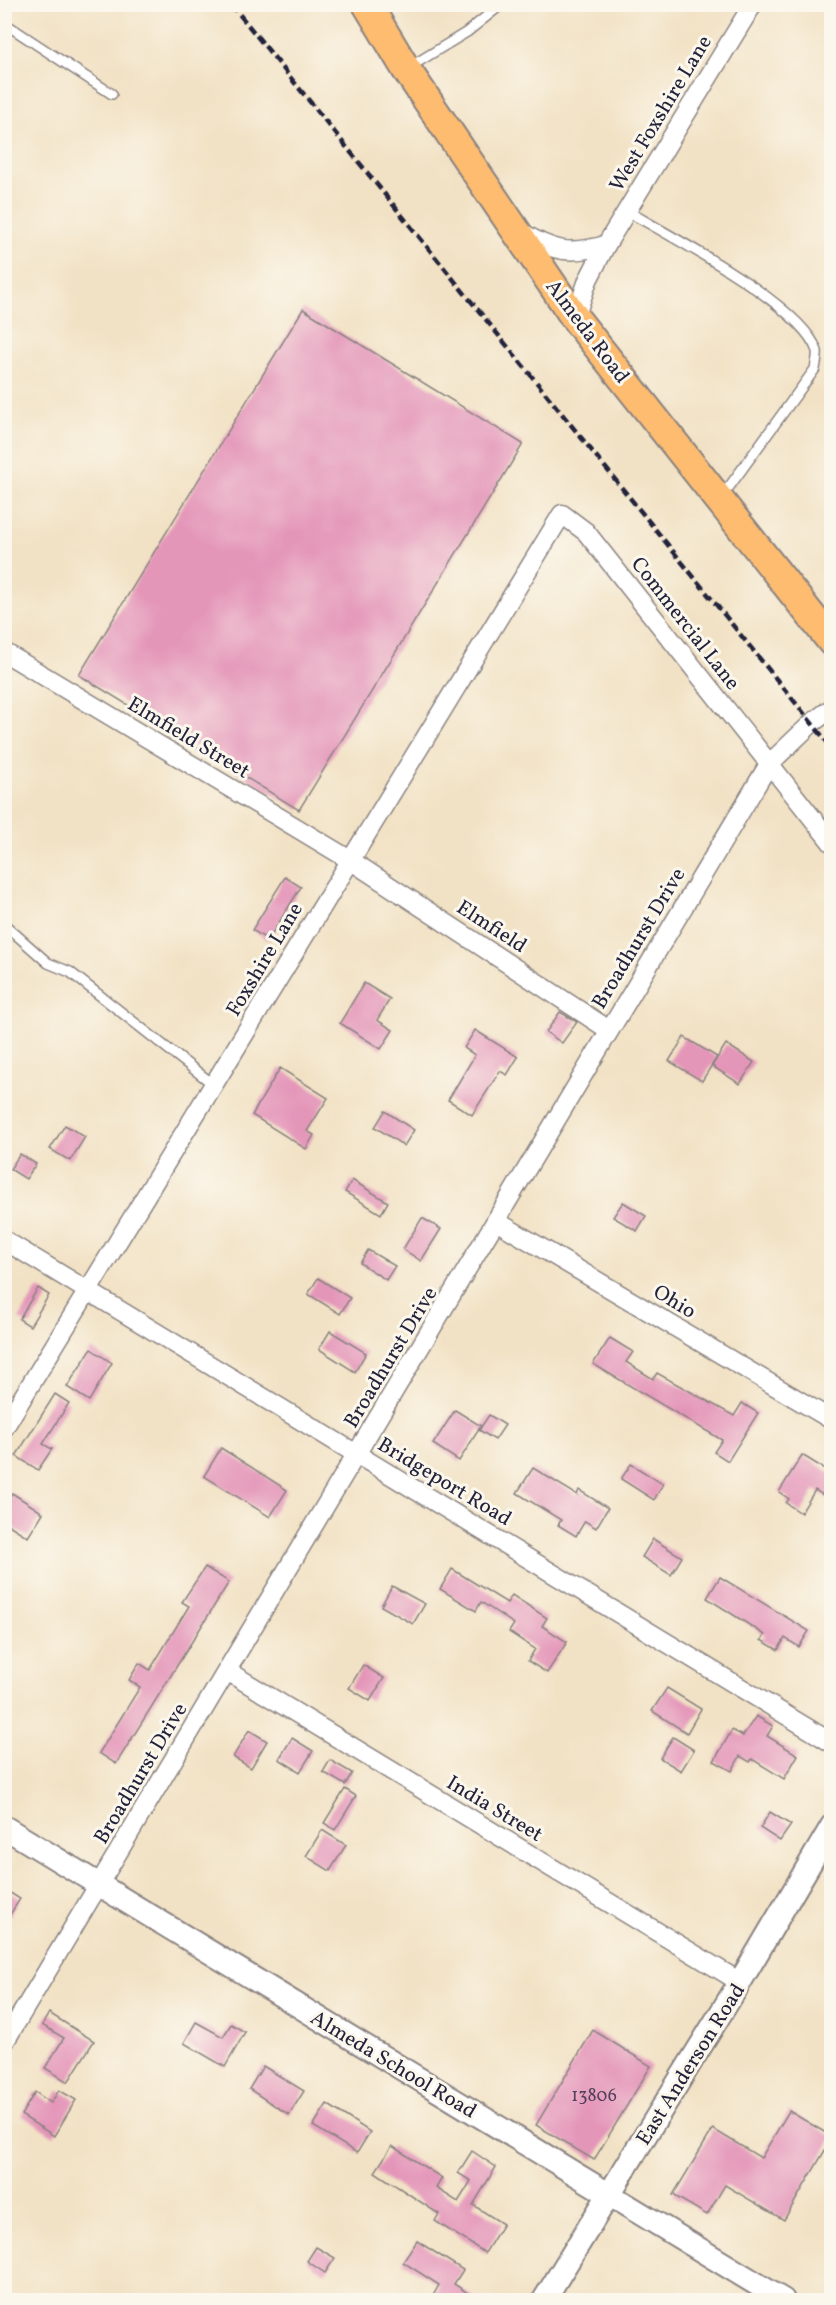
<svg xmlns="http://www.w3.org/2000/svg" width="836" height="2305" font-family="Vollkorn,serif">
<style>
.building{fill:#e496b9}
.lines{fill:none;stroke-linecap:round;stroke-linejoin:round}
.service-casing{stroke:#8a8280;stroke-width:12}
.minor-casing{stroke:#8a8280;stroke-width:21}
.tertiary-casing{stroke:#8a8280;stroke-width:26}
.primary-casing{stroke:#8a8280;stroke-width:32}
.service{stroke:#fff;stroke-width:9}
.minor{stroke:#fff;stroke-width:18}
.tertiary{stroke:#fff;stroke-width:22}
.primary{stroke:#fdbc70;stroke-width:28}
.rail{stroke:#22223b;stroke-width:4.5;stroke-dasharray:9 4.5;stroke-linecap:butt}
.labels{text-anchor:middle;stroke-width:6;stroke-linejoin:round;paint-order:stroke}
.number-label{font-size:18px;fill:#523f5a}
.street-label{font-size:21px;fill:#22223b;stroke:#fbf7ec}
</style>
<rect width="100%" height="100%" fill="#fbf7ec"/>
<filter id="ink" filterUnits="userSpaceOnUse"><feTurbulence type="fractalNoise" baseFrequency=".0167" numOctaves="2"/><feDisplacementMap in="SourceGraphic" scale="12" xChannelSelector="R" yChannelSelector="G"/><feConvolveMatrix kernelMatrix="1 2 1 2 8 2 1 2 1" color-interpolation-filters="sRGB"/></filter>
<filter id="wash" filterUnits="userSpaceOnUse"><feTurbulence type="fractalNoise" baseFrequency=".008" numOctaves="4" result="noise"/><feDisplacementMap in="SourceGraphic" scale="24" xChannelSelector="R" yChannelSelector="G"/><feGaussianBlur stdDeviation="1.35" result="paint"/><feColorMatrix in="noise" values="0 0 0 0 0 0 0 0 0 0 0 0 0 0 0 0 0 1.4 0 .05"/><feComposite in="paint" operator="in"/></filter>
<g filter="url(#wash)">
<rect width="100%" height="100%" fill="#f2e2c5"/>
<g id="blocks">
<g class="building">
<path d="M303,309l220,135 -224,366 -220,-135z"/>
<path d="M285,877l16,10 -33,53 -16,-10z"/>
<path d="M364,983l26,16 -13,21 16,10 -12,19 -41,-26z"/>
<path d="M560,1012l17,10 -15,21 -16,-11z"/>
<path d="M475,1030l43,27 -11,18 -7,-4 -28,44 -24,-15 27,-45 -11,-7z"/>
<path d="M684,1037l33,20 -15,24 -33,-20z"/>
<path d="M726,1044l28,18 -14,22 -28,-18z"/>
<path d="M280,1068l48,30 -21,33 7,4 -8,14 -54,-34z"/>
<path d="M385,1111l29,19 -10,16 -29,-19z"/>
<path d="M65,1125l20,12 -15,24 -20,-12z"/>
<path d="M20,1154l16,10 -10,15 -16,-10z"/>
<path d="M352,1180l36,22 -7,12 -36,-22z"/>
<path d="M623,1202l23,14 -9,15 -24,-14z"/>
<path d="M422,1218l19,11 -20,32 -18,-12z"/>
<path d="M368,1250l27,16 -9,14 -26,-17z"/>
<path d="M318,1278l32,20 -10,16 -32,-20z"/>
<path d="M38,1288l11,7 -19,31 -11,-7z"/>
<path d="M330,1331l36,22 -11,19 -36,-23z"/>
<path d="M610,1338l23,14 -7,10 27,17 4,-6 77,43 8,-13 16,10 -30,48 -14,-9 8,-12 -129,-76z"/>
<path d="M91,1349l21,14 -23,38 -22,-14z"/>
<path d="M55,1394l14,9 -26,41 9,5 -14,21 -22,-14z"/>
<path d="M455,1410l26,16 -22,35 -26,-17z"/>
<path d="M489,1415l16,10 -10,15 -16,-10z"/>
<path d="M221,1448l66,42 -17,27 -66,-41z"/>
<path d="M802,1455l29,18v27l-16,-10 -14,23 -15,-10 3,-4 -10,-7z"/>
<path d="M631,1464l32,20 -9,16 -33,-21z"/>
<path d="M533,1468l44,27 2,-5 29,18 -12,20 -11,-7 -9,15 -18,-11 3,-5 -44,-27z"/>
<path d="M12,1493l31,20 -15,24 -24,-15v-16z"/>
<path d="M653,1539l29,18 -11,18 -29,-18z"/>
<path d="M205,1567l24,15 -113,182 -17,-11 41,-66 -11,-7 10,-17 11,7 39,-64 -7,-4z"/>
<path d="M452,1569l55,34 5,-8 35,23 -5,8 25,16 -20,31 -19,-12 7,-12 -26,-17 5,-8 -33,-22 -5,9 -36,-22z"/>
<path d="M720,1577l89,54 -10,16 -14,-9 -7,12 -17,-10 4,-5 -58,-37z"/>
<path d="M392,1586l33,18 -12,20 -32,-18z"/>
<path d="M363,1665l21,13 -14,23 -21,-13z"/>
<path d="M667,1688l34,21 -14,24 -35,-22z"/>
<path d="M756,1716l17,10 -6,10 31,19 -14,24 -32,-20 -2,3 -10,-6 -8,15 -18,-10 18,-31 11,6z"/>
<path d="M249,1730l18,11 -16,27 -18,-11z"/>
<path d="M673,1737l21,13 -13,21 -21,-13z"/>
<path d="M292,1738l21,13 -13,21 -21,-13z"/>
<path d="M330,1760l22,13 -7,12 -22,-13z"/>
<path d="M345,1789l11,7 -21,34 -11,-7z"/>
<path d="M770,1812l21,13 -11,16 -20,-13z"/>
<path d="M322,1830l24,15 -16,26 -24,-15z"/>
<path d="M4,1889l16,10 -16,25z"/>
<path d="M49,2013l45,28 -26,41 -23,-14 19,-30 -22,-13z"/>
<path d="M196,2022l27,15 8,-13 14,8 -20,35 -41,-24z"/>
<path d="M593,2030l58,36 -57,94 -58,-35z"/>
<path d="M263,2066l41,25 -15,24 -40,-26z"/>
<path d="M59,2090l17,10 -22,36 -33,-21 14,-23 16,11z"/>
<path d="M327,2104l43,28 -13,21 -44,-27z"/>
<path d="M789,2111l42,25v4l-47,80 -59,-35 -18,30 -34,-20 40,-66 48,29z"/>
<path d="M392,2146l50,32 -6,10 22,14 13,-21 -13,-8 14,-22 24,16 -23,38 30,19 -18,29 -50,-32 4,-7 -64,-42z"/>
<path d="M417,2241l46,29 -9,14 26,17h-50l9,-16 -36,-23z"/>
<path d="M316,2247l19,11 -10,15 -18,-12z"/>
</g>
</g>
</g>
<g filter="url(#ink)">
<use href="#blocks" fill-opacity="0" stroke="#8a8280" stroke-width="1.5"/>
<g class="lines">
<defs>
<g id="service">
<path d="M4,23l108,71"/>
<path d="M408,68l59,-36 35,-28"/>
<path d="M627,211c43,25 175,94 190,140 1,5 -1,12 -2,18l-94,129"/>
<path d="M4,924l44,39 22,9 144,113"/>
</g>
<g id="minor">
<path d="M521,232c32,20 49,23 85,13"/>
<path d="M575,318l13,-38 18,-35 147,-241"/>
<path d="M4,652l346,208 259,170"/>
<path d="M496,1221l336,199"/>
<path d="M4,1240l828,503"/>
<path d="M4,1428l558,-914 24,18 246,311"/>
<path d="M227,1671l513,311"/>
<path d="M4,2043l765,-1279 43,-41 20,-15"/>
</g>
<g id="tertiary">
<path d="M4,1827l779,473"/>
<path d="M544,2300l196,-318 92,-156"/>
</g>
<path id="primary" d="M367,4l39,65 169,249 257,324"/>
</defs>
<use href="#service" class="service-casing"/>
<use href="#minor" class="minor-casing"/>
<use href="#tertiary" class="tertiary-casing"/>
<use href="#primary" class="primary-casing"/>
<use href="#service" class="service"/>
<use href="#minor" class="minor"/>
<use href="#tertiary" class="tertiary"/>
<use href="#primary" class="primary"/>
<path class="rail" d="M231,4l601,744"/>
</g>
</g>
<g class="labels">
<g class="number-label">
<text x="594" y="2101">13806</text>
</g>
<g class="street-label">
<text transform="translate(660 113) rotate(-59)" y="7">West Foxshire Lane</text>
<text transform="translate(588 331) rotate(53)" y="7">Almeda Road</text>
<text transform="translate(686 623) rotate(52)" y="7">Commercial Lane</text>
<text transform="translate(189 737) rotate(31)" y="7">Elmfield Street</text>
<text transform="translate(492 926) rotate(33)" y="7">Elmfield</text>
<text transform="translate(638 938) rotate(-59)" y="7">Broadhurst Drive</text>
<text transform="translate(264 959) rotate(-59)" y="7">Foxshire Lane</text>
<text transform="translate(675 1301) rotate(31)" y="7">Ohio</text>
<text transform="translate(390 1357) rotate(-59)" y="7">Broadhurst Drive</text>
<text transform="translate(445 1481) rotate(31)" y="7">Bridgeport Road</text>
<text transform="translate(140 1773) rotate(-59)" y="7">Broadhurst Drive</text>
<text transform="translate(495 1808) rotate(31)" y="7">India Street</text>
<text transform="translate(394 2064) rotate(31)" y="7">Almeda School Road</text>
<text transform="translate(690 2064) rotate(-58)" y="7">East Anderson Road</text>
</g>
</g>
<rect width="836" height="2305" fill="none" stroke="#fbf7ec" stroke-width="24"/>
</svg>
